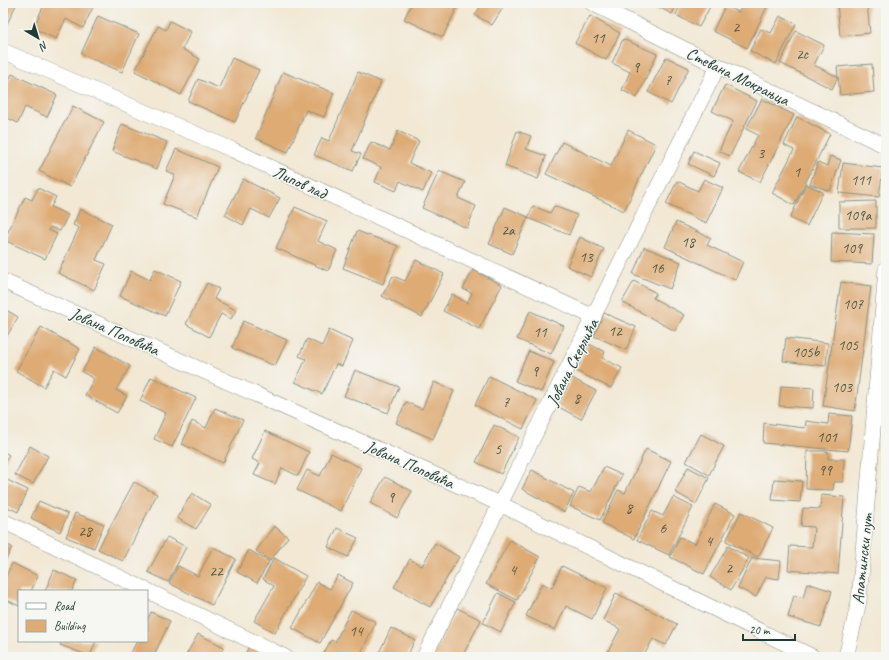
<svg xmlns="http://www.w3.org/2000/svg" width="889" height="660" font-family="Caveat,sans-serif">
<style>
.building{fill:#deab75}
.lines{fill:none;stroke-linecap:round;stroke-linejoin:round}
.street-casing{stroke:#889284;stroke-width:16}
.street{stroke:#fff;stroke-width:15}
.labels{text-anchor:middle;stroke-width:3;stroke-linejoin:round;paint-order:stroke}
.number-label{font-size:15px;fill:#4f5844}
.street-label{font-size:17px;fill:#1f3d34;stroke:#f6f6f2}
</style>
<rect width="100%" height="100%" fill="#f6f6f2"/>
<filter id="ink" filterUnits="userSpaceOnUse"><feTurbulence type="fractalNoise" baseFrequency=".025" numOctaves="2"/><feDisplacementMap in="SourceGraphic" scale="8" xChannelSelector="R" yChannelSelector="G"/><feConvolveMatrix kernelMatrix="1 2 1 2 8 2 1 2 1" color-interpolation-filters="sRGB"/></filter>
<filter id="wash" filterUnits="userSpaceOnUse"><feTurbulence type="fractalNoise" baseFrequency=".012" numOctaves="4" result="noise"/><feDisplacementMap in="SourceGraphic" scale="16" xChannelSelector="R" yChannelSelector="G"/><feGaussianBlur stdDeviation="0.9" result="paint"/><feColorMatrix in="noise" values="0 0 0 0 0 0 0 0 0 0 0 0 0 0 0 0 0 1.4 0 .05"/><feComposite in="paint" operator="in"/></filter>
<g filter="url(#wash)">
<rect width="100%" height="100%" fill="#f2e8d4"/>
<g id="blocks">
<g class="building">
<path d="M3,3h14l-10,21 -4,-2z"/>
<path d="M45,3h40l8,4 -10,21 -17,-9 -10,20 -23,-11z"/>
<path d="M412,3h47l-16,34 -39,-18z"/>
<path d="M483,3h23l-14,22 -17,-10z"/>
<path d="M650,3h28l-6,11z"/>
<path d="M681,3h31l-13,24 -23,-12z"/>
<path d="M743,3h26l-22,45 -34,-17 12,-25 14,6z"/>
<path d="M837,3h30l3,30 -30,3z"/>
<path d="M98,16l41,18 -17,38 -41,-18z"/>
<path d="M590,16l30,17 -14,27 -31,-17z"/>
<path d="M780,16l16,8 -20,40 -26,-13 11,-22 10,4z"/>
<path d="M170,21l21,11 -9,17 18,10 -19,36 -46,-24 23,-45 8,4z"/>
<path d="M796,31l28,14 -10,20 24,12 -6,12 -52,-26z"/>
<path d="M623,39l34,15 -20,44 -15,-8 8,-18 -18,-9z"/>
<path d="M666,57l23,11 -18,36 -23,-12z"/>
<path d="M232,58l27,12 -24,52 -47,-21 10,-22 21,9z"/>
<path d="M872,64l2,28 -34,3 -3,-28z"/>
<path d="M283,72l51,21 -10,24 -18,-7 -18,42 -32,-14z"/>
<path d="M358,72l23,10 -29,69 9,3 -8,17 -39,-16 8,-17 7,3z"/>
<path d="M12,74l45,21 -10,22 -22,-10 -7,16 -15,-7v-23z"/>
<path d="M725,85l32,16 -27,55 -11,-5 14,-30 -21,-10z"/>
<path d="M762,99l32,16 -34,67 -21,-10 19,-37 -12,-6z"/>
<path d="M73,106l31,16 -34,65 -31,-16z"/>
<path d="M797,117l33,17 -36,71 -22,-12 22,-43 -10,-5z"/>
<path d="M122,124l45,18 -10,27 -45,-18z"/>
<path d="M628,130l28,14 -32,67 -78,-37 16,-32 49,24z"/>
<path d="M398,131l21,10 -10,22 22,10 -8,19 -23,-11 -4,10 -21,-9 6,-15 -18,-8 8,-17 19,8z"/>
<path d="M517,131l14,5 -5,13 20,7 -8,23 -33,-13z"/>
<path d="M176,149l42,18 -21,50 -34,-13 12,-29 -9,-4z"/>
<path d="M694,151l26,12 -6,13 -26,-12z"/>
<path d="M830,156l11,4 -11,31 -20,-7 8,-22 9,4z"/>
<path d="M843,163l40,5 -4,29 -40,-4z"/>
<path d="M439,171l26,11 -7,16 18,8 -9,22 -45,-20z"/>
<path d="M243,179l37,19 -11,20 -18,-9 -8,16 -18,-10z"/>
<path d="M704,179l19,9 -17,35 -40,-19 11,-23 21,10z"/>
<path d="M806,184l17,8 -16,34 -17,-8z"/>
<path d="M38,188l18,9 -5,10 17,8 -8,16 -10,-4 -2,3 9,4 -12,25 -41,-19 21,-43 7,3z"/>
<path d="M876,201v27h-37v-26z"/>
<path d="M533,206l17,7 4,-7 23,9 -8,20 -41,-17z"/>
<path d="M295,207l32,14 -9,20 19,9 -9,21 -52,-23z"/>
<path d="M505,207l23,10 -16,37 -23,-10z"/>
<path d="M80,209l32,15 -16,36 10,4 -12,26 -36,-17 21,-45 -6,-3z"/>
<path d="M676,222l35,16 -4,7 36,17 -8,18 -70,-33z"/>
<path d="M357,231l41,15 -15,38 -40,-16z"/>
<path d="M832,232l42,2 -2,30 -41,-2z"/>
<path d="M580,237l24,12 -13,28 -24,-11z"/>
<path d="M644,247l37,15 -11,27 -37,-15z"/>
<path d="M416,260l28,14 -22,43 -40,-21 11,-20 12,5z"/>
<path d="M155,269l26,12 -16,35 -45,-20 11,-25 19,9z"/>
<path d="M473,270l29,15 -23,44 -36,-18 9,-17 15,9 5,-10 -9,-4z"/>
<path d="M634,281l22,12 -3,5 31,17 -9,16 -53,-29z"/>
<path d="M841,282l30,4 -16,125 -32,-5z"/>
<path d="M207,283l12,6 -5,10 22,11 -5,9 -10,-5 -12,23 -23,-13z"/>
<path d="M3,308l15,9 -15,26z"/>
<path d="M530,311l34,15 -13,28 -34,-15z"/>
<path d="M604,313l32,14 -10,23 -32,-14z"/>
<path d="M243,321l44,19 -12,26 -43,-18z"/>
<path d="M41,327l39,22 -14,27 -12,-7 -10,18 -28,-16z"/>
<path d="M329,330l24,11 -11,25 -6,-2 -14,30 -27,-12 11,-23 -7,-3 8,-17 15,7z"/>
<path d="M786,338l42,5 -2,23 -43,-5z"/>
<path d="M589,344l16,8 -3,6 20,10 -11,20 -35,-17z"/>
<path d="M96,347l34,19 -14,24 11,6 -10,17 -32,-18 9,-16 -12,-7z"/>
<path d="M529,351l25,11 -13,30 -26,-11z"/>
<path d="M355,370l44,17 -11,26 -44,-17z"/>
<path d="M489,376l48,24 -14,29 -48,-24z"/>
<path d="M151,377l45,21 -24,49 -18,-8 12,-26 -26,-12z"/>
<path d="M572,378l24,13 -15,28 -24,-13z"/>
<path d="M434,382l20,9 -21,48 -37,-16 10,-21 16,7z"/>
<path d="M781,386l33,2 -1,20 -34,-2z"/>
<path d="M215,408l28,12 -20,43 -41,-19 10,-23 14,7z"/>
<path d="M829,414l23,2 -4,35 -85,-8 1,-20 41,5 1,-7 22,3z"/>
<path d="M494,425l25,12 -18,37 -25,-12z"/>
<path d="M265,431l44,21 -11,24 -16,-8 -7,16 -21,-9 6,-12 -8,-4z"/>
<path d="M701,434l23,12 -15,29 -23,-13z"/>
<path d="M30,446l18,10 -15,28 -18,-9z"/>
<path d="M646,449l25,12 -37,78 -32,-16 16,-33 7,3z"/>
<path d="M3,451l6,4 -6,10z"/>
<path d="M807,451h21v8h16l-1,23h-9l-1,8 -27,-1z"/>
<path d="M331,453l30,15 -20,43 -44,-21 10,-20 13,6z"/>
<path d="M604,467l18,8 -22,45 -30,-14 9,-19 12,5z"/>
<path d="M688,467l21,11 -13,26 -21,-12z"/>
<path d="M532,470l42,23 -10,19 -42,-23z"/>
<path d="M385,477l27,14 -15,27 -27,-15z"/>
<path d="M3,478l25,12 -10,22 -15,-7z"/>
<path d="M774,479l28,2 -2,21 -28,-2z"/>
<path d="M134,482l23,12 -34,67 -25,-12z"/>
<path d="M192,493l19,12 -15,24 -19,-11z"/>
<path d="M821,495l23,2 -6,77 -50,-4 2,-24 22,1 2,-20 -13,-1 2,-18 17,1z"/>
<path d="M673,497l20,10 -24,48 -32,-15 15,-29 11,5z"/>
<path d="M39,501l29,13 -8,18 -29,-14z"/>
<path d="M715,504l20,10 -31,60 -34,-17 10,-20 15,7z"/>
<path d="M741,512l32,16 -15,29 -32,-16z"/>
<path d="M75,513l29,11 -10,24 -28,-11z"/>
<path d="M274,526l14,11 -18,24 -14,-10z"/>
<path d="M337,528l21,10 -10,19 -20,-10z"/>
<path d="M167,537l19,10 -18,35 -20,-10z"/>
<path d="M510,540l30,17 -23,43 -31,-16z"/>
<path d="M3,543l9,4 -9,19z"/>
<path d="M435,543l24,14 -29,50 -36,-20 16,-28 12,7z"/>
<path d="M728,546l21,12 -18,32 -21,-13z"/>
<path d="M213,547l23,12 -24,46 -43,-22 9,-17 20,10z"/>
<path d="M249,550l20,12 -12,21 -20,-11z"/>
<path d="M274,558l32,18 -31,57 -21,-12 20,-35 -11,-7z"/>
<path d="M752,558l29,3 -2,18 -13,-2 -10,20 -18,-9z"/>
<path d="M12,563l26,13 -7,15h-12v15l-16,-8v-15z"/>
<path d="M562,566l45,22 -15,31 -26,-13 -11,24 -29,-14 16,-33 10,5z"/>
<path d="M54,570l23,10 -5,11h-27z"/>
<path d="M338,575l15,8 -33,60 -28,-15 25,-46 13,7z"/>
<path d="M807,583l25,8 -11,36 -33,-10 6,-22 9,3z"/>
<path d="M498,593l18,9 -15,30 -18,-9z"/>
<path d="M616,593l61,31 -11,21 -13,-6 -10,18h-38l15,-28 -17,-9z"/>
<path d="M457,608l24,12 -19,37h-30z"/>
<path d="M351,610l25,12 -17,35h-33l-3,-2 8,-15 4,2z"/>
<path d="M151,612l19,9 -17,36h-24l8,-16h10v-20z"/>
<path d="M391,628l24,12 -8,17h-30z"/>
<path d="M198,634l26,13 -5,10h-34z"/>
<path d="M62,641h34l-6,15 -30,-11z"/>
<path d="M249,646l23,11h-28z"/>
</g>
</g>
</g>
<g filter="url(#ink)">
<use href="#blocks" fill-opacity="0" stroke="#889284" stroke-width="1"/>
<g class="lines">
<defs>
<g id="street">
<path d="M592,3l126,63 168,80"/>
<path d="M3,51l230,99 361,167"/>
<path d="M3,281l497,223 313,153"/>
<path d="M3,521l282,136"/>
<path d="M424,657l294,-591"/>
<path d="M846,657l13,-56 27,-332"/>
</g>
</defs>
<use href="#street" class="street-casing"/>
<use href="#street" class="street"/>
</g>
</g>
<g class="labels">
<g class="number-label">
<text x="736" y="32">2</text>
<text x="598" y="43">11</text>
<text x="802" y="59">2c</text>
<text x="636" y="72">9</text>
<text x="668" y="85">7</text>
<text x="761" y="158">3</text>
<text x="797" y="177">1</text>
<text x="861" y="185">111</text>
<text x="858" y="220">109a</text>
<text x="508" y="235">2a</text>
<text x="688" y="247">18</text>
<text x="852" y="253">109</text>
<text x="586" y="262">13</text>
<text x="657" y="273">16</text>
<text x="853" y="309">107</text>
<text x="615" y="336">12</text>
<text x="540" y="337">11</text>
<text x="848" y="350">105</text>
<text x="806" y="357">105b</text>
<text x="535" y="376">9</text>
<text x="842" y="392">103</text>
<text x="577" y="403">8</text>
<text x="506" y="407">7</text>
<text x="827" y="442">101</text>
<text x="498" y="454">5</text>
<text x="825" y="475">99</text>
<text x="391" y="502">9</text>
<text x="629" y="513">8</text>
<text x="663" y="533">6</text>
<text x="85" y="536">28</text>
<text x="709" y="546">4</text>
<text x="729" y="573">2</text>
<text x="513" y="575">4</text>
<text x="216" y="576">22</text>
<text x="356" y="636">14</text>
</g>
<g class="street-label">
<text transform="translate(738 76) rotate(26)" y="6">Стевана Мокрањца</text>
<text transform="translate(300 182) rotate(25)" y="6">Липов лад</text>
<text transform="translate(115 331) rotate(24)" y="6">Јована Поповића</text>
<text transform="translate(572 362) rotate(-63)" y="6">Јована Скерлића</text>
<text transform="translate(410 464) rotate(24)" y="6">Јована Поповића</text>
<text transform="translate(862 559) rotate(-84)" y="6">Апатински пут</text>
</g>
</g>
<rect width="889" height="660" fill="none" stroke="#f6f6f2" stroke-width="16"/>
<rect x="18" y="590" width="130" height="52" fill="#f6f6f2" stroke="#a0aca6"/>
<rect x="26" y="603" width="20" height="6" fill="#ffffff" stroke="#a0aca6"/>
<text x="54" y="610" font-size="12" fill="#1f3d34">Road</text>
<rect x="26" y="620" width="20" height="12" fill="#deab75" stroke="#a0aca6"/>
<text x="54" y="630" font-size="12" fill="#1f3d34">Building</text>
<g transform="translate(38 38) rotate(142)" stroke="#f6f6f2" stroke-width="3" paint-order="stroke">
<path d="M0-3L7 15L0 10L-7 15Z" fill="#1f3d34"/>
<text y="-6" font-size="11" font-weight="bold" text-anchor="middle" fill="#1f3d34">N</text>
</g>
<path d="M743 634v6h52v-6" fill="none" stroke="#1f3d34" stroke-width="2"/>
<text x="749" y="634" font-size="12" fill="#1f3d34" stroke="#f6f6f2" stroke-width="3" paint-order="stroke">20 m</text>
</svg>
